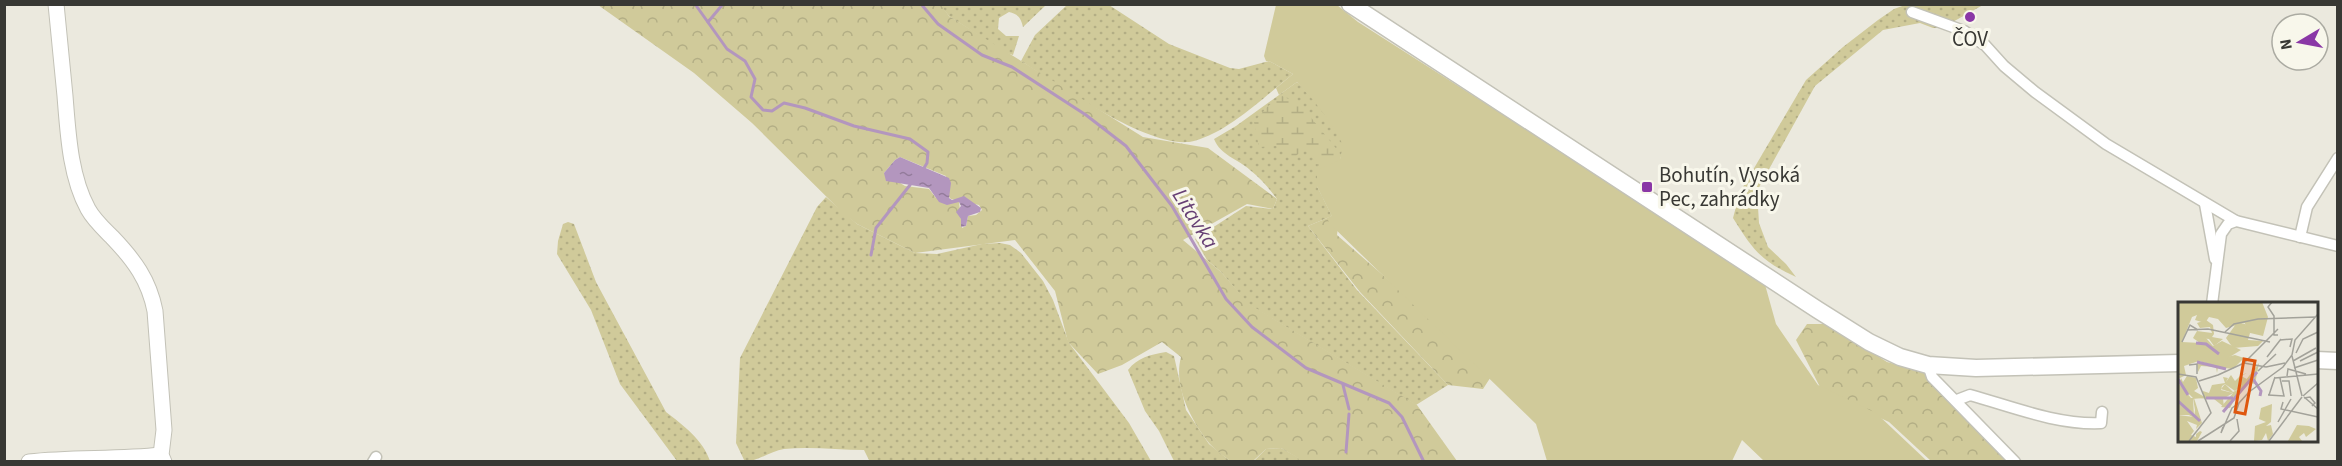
<svg xmlns="http://www.w3.org/2000/svg" width="2342" height="466" font-family="'Source Sans 3',sans-serif">
<style>
.grass{fill:url(#grass-dots)}
.forest{fill:url(#forest-crowns);fill-rule:evenodd}
.wetland{fill:url(#wetland-marsh)}
.garden{fill:#d0ca9a}
.water{fill:url(#water-ripples)}
.lines{fill:none;stroke-linecap:round;stroke-linejoin:round}
.stream{stroke:#b396be;stroke-width:3}
.street-casing{stroke:#c3c2b7;stroke-width:13}
.secondary-casing{stroke:#c3c2b7;stroke-width:17}
.primary-casing{stroke:#c3c2b7;stroke-width:19}
.street{stroke:#fff;stroke-width:10}
.secondary{stroke:#fff;stroke-width:15}
.primary{stroke:#fff;stroke-width:16}
.poi-dot{fill:#8a37a6;stroke:#f8f7eb;stroke-width:2}
.labels{text-anchor:middle;stroke-width:6;stroke-linejoin:round;paint-order:stroke}
.poi-label{font-size:21px;fill:#383834;stroke:#f8f7eb}
.water-label{font-size:22px;font-style:italic;fill:#663f74;stroke:#f8f7eb}
.inset-river{fill:none;stroke:#b396be;stroke-width:3}
.inset-road{fill:none;stroke:#a3a29a;stroke-width:1.5}
.view{fill:#df570e;fill-opacity:0.15;stroke:#df570e;stroke-width:3}
.inset-edge{fill:none;stroke:#383834;stroke-width:3}
</style>
<defs>
<pattern id="grass-dots" width="8" height="8" patternUnits="userSpaceOnUse" patternTransform="scale(1.5)"><rect width="8" height="8" fill="#d0ca9a"/><path d="M2 2h.1M6 6h.1" fill="none" stroke="#b3ae85" stroke-width="1.8" stroke-linecap="round"/></pattern>
<pattern id="forest-crowns" width="20" height="18" patternUnits="userSpaceOnUse" patternTransform="scale(1.5)"><rect width="20" height="18" fill="#d0ca9a"/><path d="M2 6a3 3 0 1 1 6 0M12 15a3 3 0 1 1 6 0" fill="none" stroke="#b3ae85"/></pattern>
<pattern id="wetland-marsh" width="20" height="14" patternUnits="userSpaceOnUse" patternTransform="scale(1.5)"><rect width="20" height="14" fill="#d0ca9a"/><path d="M1 5h8M5 5V1M11 12h8M15 12V8" fill="none" stroke="#b3ae85"/></pattern>
<pattern id="water-ripples" width="26" height="14" patternUnits="userSpaceOnUse" patternTransform="scale(1.5)"><rect width="26" height="14" fill="#b396be"/><path d="M2 4q2-2 4 0t4 0M15 11q2-2 4 0t4 0" fill="none" stroke="#937b9b"/></pattern>
</defs>
<rect width="100%" height="100%" fill="#ebe9de"/>
<g class="grass">
<path d="M940,5h106l-23,22c-2,-9 -5,-13 -14,-15l-10,6 -1,11 8,7h13l-6,19 -7,-2 -57,-37z"/>
<path d="M1067,5h42l60,39 61,24 9,1 30,-8 24,13c-28,22 -64,58 -99,67 -41,11 -137,-57 -173,-80l14,-26z"/>
<path d="M1905,5h78l-41,23h-9l-13,-5 -37,7 -68,56 -58,105 2,32 9,24 18,17 10,13c-35,-16 -43,-27 -63,-59l7,-26 66,-112 37,-33 35,-27 16,-11z"/>
<path d="M1297,82c19,19 34,38 47,63l-4,15 -23,26 15,30 -24,10 49,64 91,95 -32,20 -168,-101 -27,-32 -14,-12 -12,-21 51,-33 27,3 4,-10c-8,-11 -16,-20 -27,-29 -13,-12 -29,-14 -36,-31l22,-13z"/>
<path d="M826,197l31,27 58,29 22,1 45,-10 18,-1 10,2 11,8 22,28 10,19 16,43 60,80 22,38 -281,1 -6,-12c-26,0 -54,-4 -80,-1 -13,2 -26,12 -39,13l-9,-19 4,-85 77,-151z"/>
<path d="M568,222l6,2 22,58 70,130c17,13 37,28 44,49h-33l-57,-77 -29,-74 -34,-56 1,-13 5,-17z"/>
<path d="M1166,352l8,4 12,54 23,34 21,17h-56l-15,-30 -14,-20 -17,-41c10,-13 22,-15 38,-18z"/>
<path d="M1281,448l18,10v3l-46,1 13,-13z"/>
</g>
<g class="forest">
<path d="M598,5h343l8,11 194,121 65,11 69,51 -4,10 -26,-5 -64,36 38,32 28,32 168,101 40,56h-158l-1,-3 -17,-10 -15,1 -13,12h-23c-6,-5 -15,-11 -21,-18 -18,-23 -36,-57 -28,-86l-19,-15 -40,23 -24,9 -30,-32 -13,-51 -40,-51 -100,13 -58,-29 -13,-10 -92,-91 -58,-50zM900,157l46,19 2,20 3,3 28,6 3,5 -6,5 -8,1 -2,10 -4,2 -3,-26 -23,-4 -7,-9 -24,-3 -21,-13 11,-13z"/>
<path d="M1305,82l44,57 -12,96 157,137 -11,17 -35,-4 -88,-93 -52,-66 24,-10 -15,-30v-16l23,-10 4,-15c-13,-24 -28,-43 -46,-62z"/>
<path d="M1807,324h21l59,38 37,10 33,39 53,50h-79l-42,-39 -67,-31 -26,-51z"/>
</g>
<path class="wetland" d="M1282,96l18,8 39,48 6,41 -19,-12 -20,-35 -13,13 -17,-13 -17,1 -5,-25 14,-16z"/>
<path class="garden" d="M1276,5h61l21,17 406,259 12,43 42,61 58,28 51,48h-163l-22,-21 -10,21h-185l-11,-37 -206,-200 -3,-6 5,-2 -15,-30v-16l23,-10 3,-15c-12,-24 -27,-43 -46,-63l-18,13 -3,-7 17,-14 -24,-13h-3l-2,-5z"/>
<path class="water" d="M900,157l49,21 2,5 -2,15 3,2 12,-4 17,12 -1,4 -12,4 -2,10 -5,1v-8l-5,-7 5,-6 -2,-4 -12,3 -8,-3 -10,-14 -43,-7 -2,-8 11,-13z"/>
<g class="lines">
<g class="stream">
<path d="M695,4l32,45 18,12 10,18 -4,18 12,13 9,1 12,-8 21,5 49,18 56,13 18,13 -1,11 -3,5"/>
<path d="M921,4l17,20 44,31 30,12 74,48 40,31 46,60 54,93 26,28 54,41 83,35 13,14 22,45"/>
<path d="M708,22l15,-18"/>
<path d="M871,255l5,-27 34,-43"/>
<path d="M1343,385l6,24"/>
<path d="M1346,452l3,-38"/>
</g>
<defs>
<g id="street">
<path d="M1912,12l52,19 21,14 19,21 31,26 71,52 130,77"/>
<path d="M2205,204l10,55"/>
<path d="M2300,237l7,-30 31,-49"/>
<path d="M2212,304l9,-70 7,-10 8,-3 102,25"/>
<path d="M1928,365l4,12 83,85"/>
<path d="M1957,400l13,-5c43,12 87,30 131,28l1,-11"/>
<path d="M373,462l3,-5"/>
</g>
<g id="secondary">
<path d="M56,4c3,31 6,62 9,92 3,37 5,80 23,113 6,11 16,20 24,28 22,23 37,43 43,74l9,119 -3,25 3,7"/>
<path d="M29,462c44,-5 88,-2 132,-7"/>
</g>
<g id="primary">
<path d="M1350,4l468,306 51,32 31,15 28,8 48,3 204,-5"/>
<path d="M2316,360l22,1"/>
</g>
</defs>
<use href="#street" class="street-casing"/>
<use href="#secondary" class="secondary-casing"/>
<use href="#primary" class="primary-casing"/>
<use href="#street" class="street"/>
<use href="#secondary" class="secondary"/>
<use href="#primary" class="primary"/>
</g>
<g class="poi-dot">
<circle cx="1970" cy="17" r="6"/>
<rect x="1641" y="181" width="12" height="12" rx="3"/>
</g>
<g class="labels">
<g class="poi-label">
<text x="1970" y="46">ČOV</text>
<text x="1659" y="182" text-anchor="start">Bohutín, Vysoká<tspan x="1659" dy="24">Pec, zahrádky</tspan></text>
</g>
<g class="water-label">
<text transform="translate(1196 218) rotate(58)" y="8">Litavka</text>
</g>
</g>
<g transform="translate(2178 302)">
<rect width="140" height="140" fill="#ebe9de"/>
<path d="M28,18l7,5 1,9 -2,3 11,2 -9,7 -5,-7 -9,-1v5l-7,-5 4,-7 15,2 -2,-6 -10,1 -3,-5zM58,22h9l5,9 -2,7 15,1 -5,5 -25,2 -7,-10zM57,53l9,3 -11,11 -15,-2 -1,6 -1,-6 -15,-1 -3,6 -1,-9 27,4 -1,-9zM69,71l-6,3 6,3 -2,4 -10,8 -10,-7 -3,2 -1,4 12,3 -10,6 1,8 -10,-8 -20,-1 8,25 -6,6 1,-4 -10,-4 7,10 -3,4 5,2v-3l4,-3 2,1 -5,9h-19v-26l16,2 1,-7 -2,-12 -14,-14 2,-6 2,4 4,-6 9,2 2,10 -4,3 9,5v-5l6,2 3,-8 13,-2 -2,-6 5,1 -2,4 5,-7 4,6 6,-6z" fill="#d0ca9a"/>
<path d="M0,0h84l6,15 -5,19 -17,-4 -1,-9 -19,5 -8,-9 -9,-2 -4,6 -10,-3 2,-5 -5,2 -10,25 18,1v-5h6l7,8 9,-5 19,9 -13,8 -2,11 -27,-8 -15,5 2,9 -8,4 1,5 12,14h10l-8,1 1,17 5,3 2,3 -12,-7h-11zM81,61l-4,21 -5,-1 -12,10 -8,15 -9,-1 12,-14 -12,-4 4,-5 8,8 6,-3zM94,102l-1,18 -5,4 5,-1 2,9 -5,7 -2,-8 -4,7 -8,1 1,-15 11,-4 -7,-3 2,-11zM119,123l12,1 7,3 -10,8 -2,-4 -5,4 3,4h-14z" fill="#d0ca9a"/>
<path class="inset-river" d="M18,41l10,1 13,10M19,60l29,7M0,77l10,16M75,77l8,12 -1,5M28,96h27M0,99l22,20M45,110l34,-40"/>
<path class="inset-road" d="M94,0l-4,5 6,9v19h4M9,28l21,-1 62,13M47,30l9,-8 24,-5 57,-2M102,38l12,-1 -2,8M4,40l8,-17 8,5M118,51l7,-14 15,-7M114,54l10,40M89,55l14,-18M115,59l23,-13M122,59l18,-9M66,61l34,-34M11,63l8,-1v10M88,65l19,-4M116,66l24,-8M80,69l18,-17M0,72l18,3 15,36 -22,28M40,73l26,-12 22,4M109,74l1,-7 18,5M97,76l43,-4M21,79l19,-6M104,79h7l2,15M90,93l16,1 -4,-18M91,93l6,-18M125,94l15,-13M126,95l14,12M126,96l6,-1 5,6 -3,3M105,100l-2,7 37,8M100,120l13,-23M45,125l-2,6 11,-25 7,-5M20,139l36,-23 5,-15 10,-11 34,-25 9,-12 3,-15 23,-26M52,139l9,-10 -2,-12M91,139l33,-44"/>
<path class="view" d="M66,57l11,2 -10,53 -10,-2z"/>
<rect width="140" height="140" class="inset-edge"/>
</g>
<rect width="2342" height="466" fill="none" stroke="#383834" stroke-width="12"/>
<g transform="translate(2300 42) rotate(260)"><circle r="28" fill="#f8f7eb" stroke="#ababa2" stroke-width="1.5"/>
<path d="M0-4.5L10 22L0 15L-10 22Z" fill="#8a37a6"/>
<text y="-9" font-size="16" font-weight="bold" text-anchor="middle" fill="#383834">N</text>
</g>
</svg>
